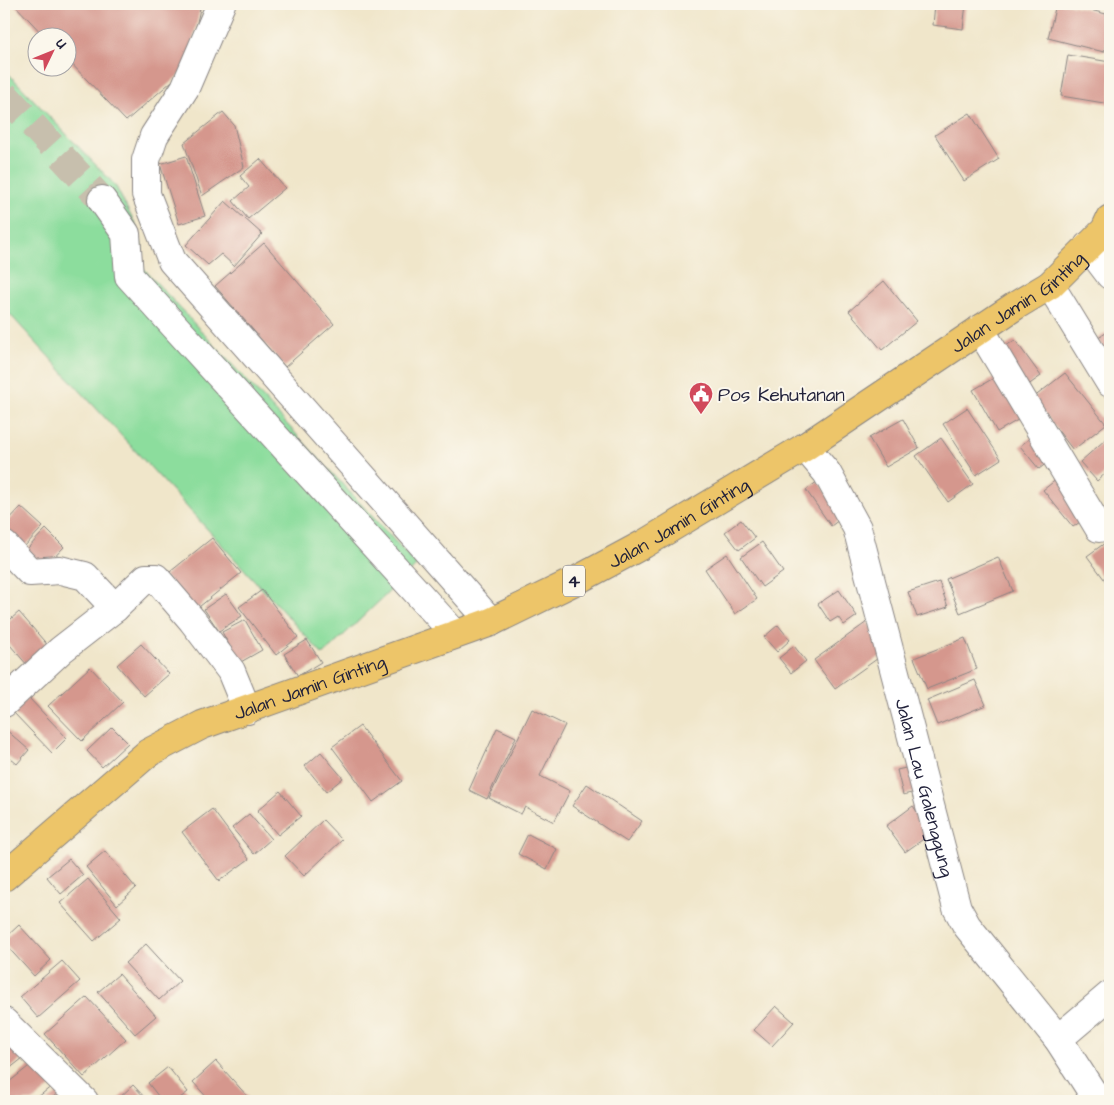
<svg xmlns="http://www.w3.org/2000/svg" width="1114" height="1105" font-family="'Architects Daughter',sans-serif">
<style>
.green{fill:#8cdd9d;stroke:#57806c}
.building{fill:#d5978d}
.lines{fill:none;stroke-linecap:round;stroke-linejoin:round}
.minor-tunnel{stroke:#c7bfad;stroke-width:28;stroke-dasharray:28 14;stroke-linecap:butt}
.minor-casing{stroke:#898482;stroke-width:30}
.highway-casing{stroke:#898482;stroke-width:30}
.minor{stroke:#fff;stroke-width:28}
.highway{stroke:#edc569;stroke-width:28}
.labels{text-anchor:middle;stroke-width:4;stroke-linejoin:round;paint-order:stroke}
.shield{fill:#fbf7ec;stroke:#636270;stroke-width:1}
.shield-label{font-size:18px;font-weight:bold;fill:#22223b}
.street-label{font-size:19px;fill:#22223b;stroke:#fbf7ec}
.poi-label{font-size:19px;fill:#22223b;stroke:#fbf7ec;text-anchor:start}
</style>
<rect width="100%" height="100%" fill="#fbf7ec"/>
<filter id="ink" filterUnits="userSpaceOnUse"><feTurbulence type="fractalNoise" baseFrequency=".02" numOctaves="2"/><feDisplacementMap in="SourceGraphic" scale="10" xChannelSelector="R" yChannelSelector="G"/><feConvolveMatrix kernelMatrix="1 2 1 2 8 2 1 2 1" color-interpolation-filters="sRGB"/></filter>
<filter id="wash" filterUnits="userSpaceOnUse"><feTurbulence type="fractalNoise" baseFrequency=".0096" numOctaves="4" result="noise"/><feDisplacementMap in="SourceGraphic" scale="20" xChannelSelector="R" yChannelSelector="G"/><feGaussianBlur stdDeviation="1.12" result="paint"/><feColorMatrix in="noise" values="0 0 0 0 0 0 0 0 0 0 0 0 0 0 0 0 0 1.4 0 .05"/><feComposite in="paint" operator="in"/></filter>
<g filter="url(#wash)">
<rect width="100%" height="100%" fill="#f0e6ca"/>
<path class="green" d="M4,69l111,116 21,41 6,22v19l275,298 -94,90 -319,-347z"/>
<g id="blocks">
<g class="building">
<path d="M14,4h187l-14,64 -61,53 -58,-61v-22h-22z"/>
<path d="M935,4h31l-3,25 -30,-4z"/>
<path d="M1056,4h11l43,11v10l-6,27 -56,-14z"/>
<path d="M1068,55l42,7v42l-49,-8z"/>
<path d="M223,112l11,13 10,42 -42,29 -18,-53z"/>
<path d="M970,113l29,46 -35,22 -29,-46z"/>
<path d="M186,156l19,60 -26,8 -19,-60z"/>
<path d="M260,159l25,29 -37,31 -15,-18 16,-14 -9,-11z"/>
<path d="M225,201l37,33 -28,32 -13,-12 -13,11 -22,-20z"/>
<path d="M264,243l70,81 -49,43 -70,-81z"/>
<path d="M884,281l33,40 -35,29 -33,-39z"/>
<path d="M1110,330v28l-13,-19z"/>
<path d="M1015,340l26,36 -17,12 -27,-36z"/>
<path d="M1065,373l41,51 -33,26 -40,-52z"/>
<path d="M999,375l24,42 -26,15 -24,-42z"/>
<path d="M967,408l34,51 -25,16 -33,-51z"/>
<path d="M903,419l16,29 -33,19 -17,-29z"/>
<path d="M1035,434l17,25 -13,10 -19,-23z"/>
<path d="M941,438l32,46 -25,18 -32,-46z"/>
<path d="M1106,439l4,4v26l-13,12 -17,-19z"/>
<path d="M1062,475l25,42 -14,10 -30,-37z"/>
<path d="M818,481l25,36 -12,9 -25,-36z"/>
<path d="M21,507l22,20 -22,23 -17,-17v-8z"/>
<path d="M741,520l14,18 -16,12 -14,-18z"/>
<path d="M46,529l18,18 -19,20 -19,-17z"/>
<path d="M212,538l29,35 -47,38 -29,-35z"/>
<path d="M1109,540l1,2v45l-23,-31z"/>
<path d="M762,542l21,30 -21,15 -21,-30z"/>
<path d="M727,554l30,45 -22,15 -30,-45z"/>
<path d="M998,557l15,34 -53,22 -14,-34z"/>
<path d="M939,582l9,25 -31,10 -9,-25z"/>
<path d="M262,590l36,47 -22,18 -37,-48z"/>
<path d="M839,590l18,26 -13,9 -6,-8 -8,5 -12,-18z"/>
<path d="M226,594l16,22 -23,15 -15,-22z"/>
<path d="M19,612l31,36 -22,18 -24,-28v-13z"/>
<path d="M245,620l17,30 -23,13 -17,-31z"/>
<path d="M867,622l21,29 -53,38 -21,-29z"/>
<path d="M778,625l12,15 -13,12 -13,-15z"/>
<path d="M965,638l12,31 -50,20 -13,-31z"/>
<path d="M307,640l14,22 -23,14 -14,-22z"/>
<path d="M141,644l28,30 -25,22 -27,-31z"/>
<path d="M794,646l12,15 -15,12 -12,-15z"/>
<path d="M90,667l33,35 -41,39 -34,-35z"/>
<path d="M975,680l11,25 -49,20 -10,-25z"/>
<path d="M28,697l39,41 -15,15 -39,-41z"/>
<path d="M532,709l33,16 -25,51 30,15 -16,31 -29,-15 -4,7 -32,-16z"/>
<path d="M360,726l42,55 -29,21 -41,-55z"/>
<path d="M112,727l16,16 -26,24 -15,-16z"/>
<path d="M4,728l25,22 -12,14 -13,-11z"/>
<path d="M497,728l19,9 -29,62 -18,-9z"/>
<path d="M321,752l22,26 -17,14 -21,-26z"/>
<path d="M914,766l6,25 -17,4 -6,-25z"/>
<path d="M587,784l55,37 -15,21 -55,-36z"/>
<path d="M280,791l21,25 -23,19 -21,-24z"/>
<path d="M913,806l19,27 -27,19 -19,-26z"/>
<path d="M212,809l37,50 -30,22 -37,-49z"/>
<path d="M249,814l22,25 -17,15 -22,-26z"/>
<path d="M323,820l19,20 -38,36 -19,-20z"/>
<path d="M528,834l29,15 -10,20 -29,-15z"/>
<path d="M105,851l31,37 -19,17 -31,-38z"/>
<path d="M69,859l14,16 -22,19 -14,-17z"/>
<path d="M88,879l33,39 -27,23 -34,-38z"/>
<path d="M19,925l32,35 -17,16 -30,-33v-4z"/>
<path d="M146,944l34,37 -21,19 -34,-37z"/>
<path d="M62,961l18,20 -42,37 -18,-21z"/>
<path d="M119,974l37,42 -21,18 -37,-42z"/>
<path d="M87,997l39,42 -42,38 -39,-43z"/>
<path d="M776,1006l18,16 -22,24 -18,-16z"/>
<path d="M4,1033l19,25 -19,15z"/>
<path d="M216,1061l32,36 -5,4h-33l-17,-19z"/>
<path d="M33,1063l19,23 -19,15h-29v-15z"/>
<path d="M168,1067l20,25 -12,9h-14l-14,-18z"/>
<path d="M133,1085l15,16h-32z"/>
<path d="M58,1093l8,8h-18z"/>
</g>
</g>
</g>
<g filter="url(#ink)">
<use href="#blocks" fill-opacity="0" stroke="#898482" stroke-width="1"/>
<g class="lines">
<path class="minor-tunnel" d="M4,94l98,106"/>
<defs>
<g id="minor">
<path d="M221,4l-36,84 -31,48 -8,24v34l26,67 319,361"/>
<path d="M102,200l24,34 3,42 326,358"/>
<path d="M1088,246l22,29"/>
<path d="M1050,285l60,98"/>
<path d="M980,329l119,199"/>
<path id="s1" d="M805,447l22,26 30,55 100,380 10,18 91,113 40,62"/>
<path d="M4,545l26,27 30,-2 25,6 30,32"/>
<path d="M4,703l57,-53 54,-42 31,-30h10l36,42 39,51 16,39"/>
<path d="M4,1022l80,79"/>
<path d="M1058,1039l52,-44"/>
</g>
<g id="highway">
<path id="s2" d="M4,877l144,-124 54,-28 289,-103 88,-43 65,-35 161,-97 210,-141 35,-21 55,-55 5,-11"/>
</g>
</defs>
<use href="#minor" class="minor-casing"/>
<use href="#highway" class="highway-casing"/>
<use href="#minor" class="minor"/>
<use href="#highway" class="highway"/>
</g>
</g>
<defs>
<symbol id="civic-pin" viewBox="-11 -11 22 30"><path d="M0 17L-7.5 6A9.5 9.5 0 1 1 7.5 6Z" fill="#d1495b" stroke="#fbf7ec"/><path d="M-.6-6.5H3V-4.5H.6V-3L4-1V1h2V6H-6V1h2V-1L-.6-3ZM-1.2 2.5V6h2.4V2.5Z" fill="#fff"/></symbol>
</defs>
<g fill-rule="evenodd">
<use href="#civic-pin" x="687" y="380" width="28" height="38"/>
</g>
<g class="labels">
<rect class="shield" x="563" y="565.5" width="22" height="31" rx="4"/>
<g class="shield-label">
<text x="574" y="587">4</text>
</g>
<g class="street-label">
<text dy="7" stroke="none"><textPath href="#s2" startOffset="1175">Jalan Jamin Ginting</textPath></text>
<text dy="7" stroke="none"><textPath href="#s2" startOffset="770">Jalan Jamin Ginting</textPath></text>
<text dy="7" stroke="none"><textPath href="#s2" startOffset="365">Jalan Jamin Ginting</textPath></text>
<text dy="7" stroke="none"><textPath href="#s1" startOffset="365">Jalan Lau Galenggung</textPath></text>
</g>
<g class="poi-label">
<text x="718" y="401">Pos Kehutanan</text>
</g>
</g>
<rect width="1114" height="1105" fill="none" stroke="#fbf7ec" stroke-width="20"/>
<g transform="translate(52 52) rotate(47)"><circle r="24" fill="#fbf7ec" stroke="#a4a2a5"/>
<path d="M0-4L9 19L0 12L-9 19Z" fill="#d1495b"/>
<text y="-8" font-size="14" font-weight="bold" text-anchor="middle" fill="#22223b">U</text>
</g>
</svg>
